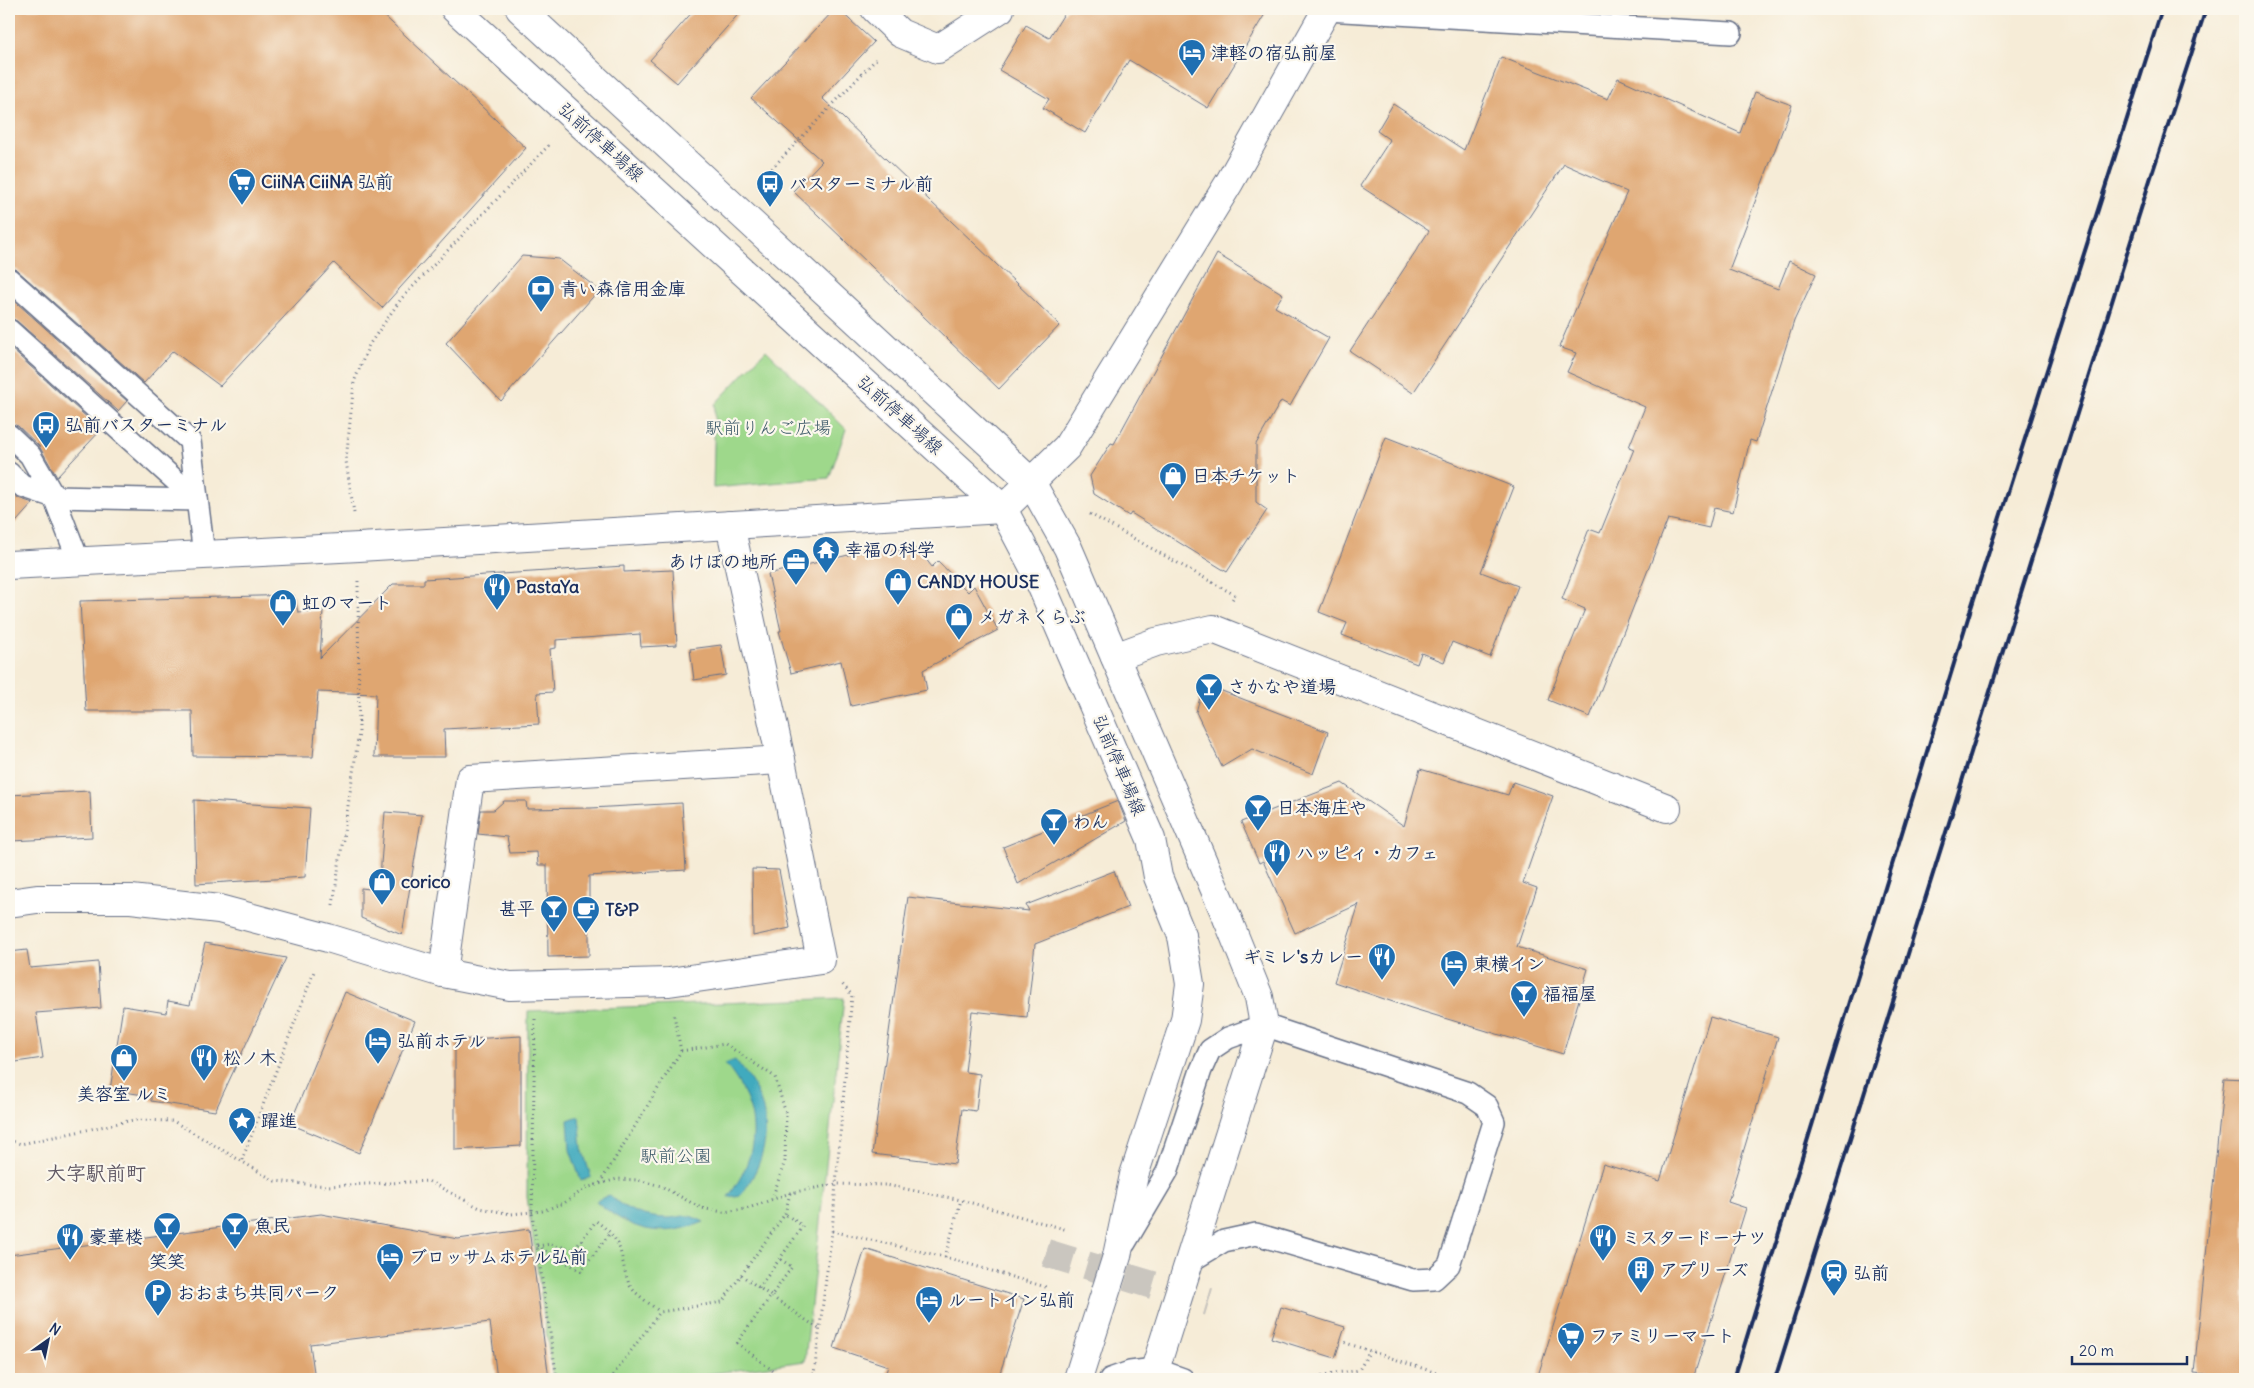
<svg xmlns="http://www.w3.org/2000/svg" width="2254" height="1388" font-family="Delius,'Klee One',sans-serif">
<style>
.green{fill:#9ed88b;stroke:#5c8474}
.water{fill:#3faabe;stroke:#2d6c8e}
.building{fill:#dfa671}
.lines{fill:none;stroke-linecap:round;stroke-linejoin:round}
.street-tunnel{stroke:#cac6bf;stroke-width:28;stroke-dasharray:28 14;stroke-linecap:butt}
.lane-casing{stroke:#687188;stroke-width:24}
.street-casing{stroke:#687188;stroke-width:30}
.secondary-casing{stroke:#687188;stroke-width:30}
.primary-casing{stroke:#687188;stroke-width:30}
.path{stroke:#687188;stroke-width:3;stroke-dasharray:1 4;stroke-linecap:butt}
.lane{stroke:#fff;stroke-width:21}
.street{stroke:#fff;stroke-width:28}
.secondary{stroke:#fff;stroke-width:28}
.primary{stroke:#fff;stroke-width:28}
.rail{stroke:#1b2f5e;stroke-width:4}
.labels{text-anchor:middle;stroke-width:4.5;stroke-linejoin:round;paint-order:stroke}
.poi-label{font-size:18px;font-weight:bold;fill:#1b2f5e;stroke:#fbf7ec;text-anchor:start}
.street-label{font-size:18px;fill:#1b2f5e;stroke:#fbf7ec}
.park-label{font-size:18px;fill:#3c5969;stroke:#fbf7ec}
.quarter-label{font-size:20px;font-weight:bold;fill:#605965;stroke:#fbf7ec}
</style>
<rect width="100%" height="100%" fill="#fbf7ec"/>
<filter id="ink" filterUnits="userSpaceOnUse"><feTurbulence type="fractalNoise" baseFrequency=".02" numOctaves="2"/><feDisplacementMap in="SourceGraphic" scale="10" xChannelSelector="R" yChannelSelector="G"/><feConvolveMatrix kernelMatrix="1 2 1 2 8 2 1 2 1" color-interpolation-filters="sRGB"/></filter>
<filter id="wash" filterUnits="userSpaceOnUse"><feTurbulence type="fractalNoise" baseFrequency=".0096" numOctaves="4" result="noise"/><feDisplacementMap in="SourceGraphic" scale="20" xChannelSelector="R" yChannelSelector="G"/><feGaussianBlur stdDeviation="1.12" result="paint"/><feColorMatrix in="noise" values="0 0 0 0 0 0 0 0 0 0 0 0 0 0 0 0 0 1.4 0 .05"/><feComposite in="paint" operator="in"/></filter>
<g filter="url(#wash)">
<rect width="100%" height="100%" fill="#f6ecd7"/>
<g class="green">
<path d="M766,350l80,79 -17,49 -116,10 2,-84z"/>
<path d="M844,998l-39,363 -135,18h-117l-26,-182 1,-186z"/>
</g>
<g class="water">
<path d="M735,1060c39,43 40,89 6,135l-13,2c34,-46 34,-88 -3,-133z"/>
<path d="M579,1116l3,32 9,29 -10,4 -11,-31 -2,-30z"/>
<path d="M609,1195c16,15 35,23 57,23 21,0 16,-7 38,4 -43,17 -74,9 -108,-21z"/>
</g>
<g id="blocks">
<g class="building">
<path d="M9,9h368l149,139 -144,160 -48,-45 -114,123 -47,-35 -29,32 -127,-113 -8,-3z"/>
<path d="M695,9h48l-66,74 -27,-23z"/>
<path d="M835,9h3l36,33 -52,56 238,227 -61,64 -206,-198 29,-30 -71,-63z"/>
<path d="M1067,9h201l-60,99 -79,-48 -44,73 -42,-25 6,-9 -50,-29 27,-45 23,13z"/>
<path d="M1501,57l107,42 10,-21 122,55 15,-41 37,13 -63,165 49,19 11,-28 27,13 -22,47 -38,121 -6,-2 -17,72 -19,-4 -5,20 -41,-9 -78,198 -42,-17 37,-91 -23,-10 27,-70 11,4 34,-84 -5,-2 16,-40 -78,-35 9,-19 -17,-6 68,-155 -63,-28 -151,229 -63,-42 79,-120 -69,-45 30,-46 -13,-9 16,-27 71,46z"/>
<path d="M1217,254l66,40 -8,13 54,31 -39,68 -9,-5 -25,43v58l11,8 -40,62 -96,-59 -2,3 -35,-22 -4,-18 21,-33 3,1z"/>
<path d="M522,256l37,3 40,31 -98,111 -55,-58z"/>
<path d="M9,296l118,105 -9,10 -101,-90 -8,-3z"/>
<path d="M9,347l92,83 -44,47 -18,-31 -21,-20 -9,-3z"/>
<path d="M1386,437l128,50 -33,85 37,14 -28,71 -38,-15 -8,20 -23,-9 -4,11 -75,-29 5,-12 -28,-11z"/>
<path d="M9,490l9,8 15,5 -24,27z"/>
<path d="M918,549l14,18 6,-6 30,31 6,-6 24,44 -75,40 4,20 -76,16 -10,-45 -50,12 -12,-42h2l-13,-57 93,-22z"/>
<path d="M624,566v6l49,-2 4,75 -36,2 -1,-13 -84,6v8l-6,1 3,43 -16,1 2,31 -95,5 1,28h-71l2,-63 -58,-2 -5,65 -120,-1 -1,-45h-106l-6,-110 214,-6 4,17 25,-2 -3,48 73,-74h31v-5z"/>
<path d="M721,645l5,30 -32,5 -4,-31z"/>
<path d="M1204,684l124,48 -15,42 -61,-25 -30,18 -26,-55z"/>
<path d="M1420,769l88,26 5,-13 40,14 -30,87 14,5 -20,59 71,22 -25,85 -152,-46 -77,-26 25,-78 -64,29 -32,-72 -4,2 -18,-41 101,-39 62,43z"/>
<path d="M90,791l2,46 -81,4 -2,-46z"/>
<path d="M194,800l116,8 -5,69 -109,7z"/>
<path d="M504,801h22l1,8 64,-1 91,-5 4,67 -97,6v80l-41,1 -1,-92h-9l-1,-13 -27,1 -3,-16 -29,-3 3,-24h13z"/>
<path d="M1118,801l8,20 -108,63 -15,-37z"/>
<path d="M385,812l37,3 -20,120 -41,-17v-30l18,2z"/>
<path d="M752,869l27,1 11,58 -37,8z"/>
<path d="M1114,871l14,36 -93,37 -8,73 -55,-6 -7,61 15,2 -4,37 -14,-2 -7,55 -83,-10 36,-257 121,14 -3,-6z"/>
<path d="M205,943l81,15 -71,153 -64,-10v-5l-41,-6 13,-84 43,7 2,-12 22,4z"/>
<path d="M27,950l3,18 68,-6 3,46 -65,5 7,45 -34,5v-111z"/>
<path d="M345,992l70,29 -56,132 -69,-29z"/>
<path d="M1710,1017l68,20 -50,165 18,6 -53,171h-156l66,-215 57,17z"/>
<path d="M521,1036v110l-66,4v-110z"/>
<path d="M2224,1078l21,1v299l-51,-5z"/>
<path d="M321,1214l137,25 71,-10 20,150h-52l-7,-57 -180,22 5,35h-306v-124z"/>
<path d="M865,1249l159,50 -26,80h-114l4,-13 -54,-18z"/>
<path d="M1281,1307l64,20 -10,31 -64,-20z"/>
</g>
</g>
</g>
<g filter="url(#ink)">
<use href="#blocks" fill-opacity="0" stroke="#687188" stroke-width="1"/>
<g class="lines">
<path class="street-tunnel" d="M1046,1253l163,49"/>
<defs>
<g id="lane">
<path d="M1326,10l405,23"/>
<path d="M9,279l181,162 14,114"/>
<path d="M9,330l188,170"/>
<path d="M9,435l21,20 24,42 25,65"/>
<path d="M9,473l13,13 32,11 143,3"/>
<path d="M1125,1243l42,-71 34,-102 9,-20 18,-12 36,-13 204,68 19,13 7,16 -45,143 -15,14 -21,1 -157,-46 -32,7 -35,21"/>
<path d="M1110,1379l20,-7 25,-3 28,10"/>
</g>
<g id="street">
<path d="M875,9l25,24 38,16 62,-40"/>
<path d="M9,903l28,-4h94l88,10 109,29 115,35 67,13 159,-4 152,-22 -40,-200 -51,-235"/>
<path d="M443,973l27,-194 311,-19"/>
</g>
<g id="secondary">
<path d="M9,565l350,-18 644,-38 64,-62 162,-264 98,-174"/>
<path d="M1115,657l41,-15 57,-13 454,179"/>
<path d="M1078,1379l39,-123 17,-81 51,-155 5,-36 -8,-48"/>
<path d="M1152,1379l112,-354 -5,-28 -31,-77"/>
</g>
<g id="primary">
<path d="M455,9l548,500 29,55 119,275 7,38 24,59"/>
<path d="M520,9l511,473 37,66 160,372"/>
</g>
</defs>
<use href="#lane" class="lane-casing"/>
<use href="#street" class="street-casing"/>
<use href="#secondary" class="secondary-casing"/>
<use href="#primary" class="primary-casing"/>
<g class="path">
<path d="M758,183l120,-126"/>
<path d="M354,513l-8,-52 8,-79 15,-37 32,-46 149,-155"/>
<path d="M1090,514l145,81 -4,6"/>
<path d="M333,905l26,-172 -1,-152"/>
<path d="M535,1019l-3,194 25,166"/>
<path d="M681,1051l44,-7 50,33 11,37 -1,47 -13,38"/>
<path d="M9,1140l12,4 112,-24 40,1 102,60 52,5 101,-5 52,27 31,6 31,-3 22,-8 22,-15 31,-9 21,1 23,6 40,22 22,4 23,-3 44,-16 46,-9 50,1 75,15 107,30"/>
<path d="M242,1160l73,-191"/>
<path d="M600,1183l81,-132 -7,-36"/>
<path d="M832,1231l113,26 104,31"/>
<path d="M537,1246l14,-2 23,6 22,-29c30,21 22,33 33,63 3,8 24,22 31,28"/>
<path d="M537,1246l44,25 30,-39"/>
<path d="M945,1257l16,-57"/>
<path d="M741,1275l30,21 21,-29 -12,-8"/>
<path d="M759,1288l44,-62 -18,-12"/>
<path d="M1340,1341l115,38"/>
<path d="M781,1377l-44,-34 34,-47 48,33"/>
<path d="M610,1379l50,-67 62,-10 63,-88 5,-21"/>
<path d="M637,1379l29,-3 3,3"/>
<path d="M758,1379l56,-5 18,-143 20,-236 -10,-11"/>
<path d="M1317,1379c16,-9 25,-5 42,-9l11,-19"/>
</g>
<use href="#lane" class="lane"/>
<use href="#street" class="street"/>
<use href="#secondary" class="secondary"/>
<use href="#primary" class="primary"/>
<g class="rail">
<path d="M1734,1379l238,-774 190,-596"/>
<path d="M1775,1379l375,-1199 56,-171"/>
</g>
</g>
</g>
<defs>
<symbol id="hotel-pin" viewBox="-11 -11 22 30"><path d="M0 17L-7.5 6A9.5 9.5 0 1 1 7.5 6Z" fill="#1f6fb2" stroke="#fbf7ec"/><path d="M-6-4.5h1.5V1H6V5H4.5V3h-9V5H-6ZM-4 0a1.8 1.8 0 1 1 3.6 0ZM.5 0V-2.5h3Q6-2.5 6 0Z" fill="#fff"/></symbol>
<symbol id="supermarket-pin" viewBox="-11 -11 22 30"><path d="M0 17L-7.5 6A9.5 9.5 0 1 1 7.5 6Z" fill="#1f6fb2" stroke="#fbf7ec"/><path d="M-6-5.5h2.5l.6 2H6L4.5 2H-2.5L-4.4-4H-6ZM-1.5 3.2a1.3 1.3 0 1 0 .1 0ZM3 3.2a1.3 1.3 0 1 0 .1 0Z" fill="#fff"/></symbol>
<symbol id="bus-pin" viewBox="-11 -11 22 30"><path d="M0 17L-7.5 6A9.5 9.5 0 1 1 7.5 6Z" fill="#1f6fb2" stroke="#fbf7ec"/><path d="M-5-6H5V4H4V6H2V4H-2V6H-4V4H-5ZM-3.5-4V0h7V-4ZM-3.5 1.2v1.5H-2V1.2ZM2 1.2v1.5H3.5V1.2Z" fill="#fff"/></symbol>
<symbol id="bank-pin" viewBox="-11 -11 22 30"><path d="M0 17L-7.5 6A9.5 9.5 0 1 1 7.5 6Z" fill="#1f6fb2" stroke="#fbf7ec"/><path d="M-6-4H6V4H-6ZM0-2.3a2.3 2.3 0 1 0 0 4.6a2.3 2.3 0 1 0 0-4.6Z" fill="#fff"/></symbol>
<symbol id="shop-pin" viewBox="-11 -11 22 30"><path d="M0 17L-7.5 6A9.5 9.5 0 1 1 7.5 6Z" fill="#1f6fb2" stroke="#fbf7ec"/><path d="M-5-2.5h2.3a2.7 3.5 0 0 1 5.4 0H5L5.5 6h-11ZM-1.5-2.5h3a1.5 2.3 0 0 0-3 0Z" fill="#fff"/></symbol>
<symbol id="temple-pin" viewBox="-11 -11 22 30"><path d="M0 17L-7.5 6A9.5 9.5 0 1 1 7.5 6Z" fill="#1f6fb2" stroke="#fbf7ec"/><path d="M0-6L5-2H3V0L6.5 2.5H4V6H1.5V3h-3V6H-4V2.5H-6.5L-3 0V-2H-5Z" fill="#fff"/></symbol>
<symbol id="office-pin" viewBox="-11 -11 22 30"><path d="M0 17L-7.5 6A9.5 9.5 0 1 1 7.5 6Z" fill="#1f6fb2" stroke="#fbf7ec"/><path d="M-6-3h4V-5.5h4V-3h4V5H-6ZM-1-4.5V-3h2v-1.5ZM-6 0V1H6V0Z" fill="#fff"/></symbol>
<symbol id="restaurant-pin" viewBox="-11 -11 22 30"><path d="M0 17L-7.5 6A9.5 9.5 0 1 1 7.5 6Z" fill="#1f6fb2" stroke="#fbf7ec"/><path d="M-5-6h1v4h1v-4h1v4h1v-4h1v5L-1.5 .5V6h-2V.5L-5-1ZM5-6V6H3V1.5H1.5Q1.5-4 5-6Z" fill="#fff"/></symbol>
<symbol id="bar-pin" viewBox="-11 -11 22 30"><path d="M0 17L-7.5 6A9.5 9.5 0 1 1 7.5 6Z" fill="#1f6fb2" stroke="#fbf7ec"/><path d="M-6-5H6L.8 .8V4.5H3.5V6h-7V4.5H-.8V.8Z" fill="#fff"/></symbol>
<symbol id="cafe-pin" viewBox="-11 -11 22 30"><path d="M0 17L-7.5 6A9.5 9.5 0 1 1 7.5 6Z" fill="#1f6fb2" stroke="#fbf7ec"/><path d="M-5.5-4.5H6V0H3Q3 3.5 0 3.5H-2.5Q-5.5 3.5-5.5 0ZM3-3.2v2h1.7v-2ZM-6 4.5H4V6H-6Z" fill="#fff"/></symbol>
<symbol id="sight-pin" viewBox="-11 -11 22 30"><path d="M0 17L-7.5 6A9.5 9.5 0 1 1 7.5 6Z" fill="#1f6fb2" stroke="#fbf7ec"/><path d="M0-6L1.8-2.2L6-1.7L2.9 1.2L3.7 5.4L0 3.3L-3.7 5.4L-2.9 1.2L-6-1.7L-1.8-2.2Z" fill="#fff"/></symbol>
<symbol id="building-pin" viewBox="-11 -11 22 30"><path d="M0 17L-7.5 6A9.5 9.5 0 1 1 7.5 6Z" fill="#1f6fb2" stroke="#fbf7ec"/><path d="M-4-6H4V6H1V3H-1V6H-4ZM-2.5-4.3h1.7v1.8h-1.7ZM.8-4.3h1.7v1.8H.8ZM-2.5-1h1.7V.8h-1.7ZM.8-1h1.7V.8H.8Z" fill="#fff"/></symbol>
<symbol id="station-pin" viewBox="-11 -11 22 30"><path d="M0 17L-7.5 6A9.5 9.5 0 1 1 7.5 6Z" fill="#1f6fb2" stroke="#fbf7ec"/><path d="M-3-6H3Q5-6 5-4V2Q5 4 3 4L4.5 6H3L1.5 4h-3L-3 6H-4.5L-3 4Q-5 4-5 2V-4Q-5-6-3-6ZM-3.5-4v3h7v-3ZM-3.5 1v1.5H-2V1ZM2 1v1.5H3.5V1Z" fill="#fff"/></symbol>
<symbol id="parking-pin" viewBox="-11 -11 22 30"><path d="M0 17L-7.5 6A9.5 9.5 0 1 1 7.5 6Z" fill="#1f6fb2" stroke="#fbf7ec"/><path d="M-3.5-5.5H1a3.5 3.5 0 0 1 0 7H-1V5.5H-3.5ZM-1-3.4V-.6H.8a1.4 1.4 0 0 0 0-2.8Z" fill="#fff"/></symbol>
</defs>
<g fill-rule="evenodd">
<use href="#hotel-pin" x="1176" y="37" width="32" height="43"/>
<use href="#supermarket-pin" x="226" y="166" width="32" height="43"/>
<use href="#bus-pin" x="754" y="168" width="32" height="43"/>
<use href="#bank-pin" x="525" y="273" width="32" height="43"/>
<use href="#bus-pin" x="30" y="409" width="32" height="43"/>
<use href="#shop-pin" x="1157" y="460" width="32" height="43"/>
<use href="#temple-pin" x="810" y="534" width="32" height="43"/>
<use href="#office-pin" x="780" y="546" width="32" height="43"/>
<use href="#shop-pin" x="882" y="566" width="32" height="43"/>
<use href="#restaurant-pin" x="481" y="571" width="32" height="43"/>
<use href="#shop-pin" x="267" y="587" width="32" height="43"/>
<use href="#shop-pin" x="943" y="601" width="32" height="43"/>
<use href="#bar-pin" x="1193" y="671" width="32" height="43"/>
<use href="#bar-pin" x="1242" y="792" width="32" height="43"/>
<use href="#bar-pin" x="1038" y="806" width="32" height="43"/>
<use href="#restaurant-pin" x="1261" y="837" width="32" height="43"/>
<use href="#shop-pin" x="366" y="866" width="32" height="43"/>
<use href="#bar-pin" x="538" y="893" width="32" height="43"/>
<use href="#cafe-pin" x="570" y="894" width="32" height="43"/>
<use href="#restaurant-pin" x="1366" y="941" width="32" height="43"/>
<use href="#hotel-pin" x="1438" y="948" width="32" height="43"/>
<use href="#bar-pin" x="1508" y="978" width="32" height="43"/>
<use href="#hotel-pin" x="362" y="1025" width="32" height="43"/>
<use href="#shop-pin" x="108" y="1042" width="32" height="43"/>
<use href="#restaurant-pin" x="188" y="1042" width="32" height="43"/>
<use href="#sight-pin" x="226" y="1105" width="32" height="43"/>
<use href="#bar-pin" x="151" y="1210" width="32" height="43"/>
<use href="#bar-pin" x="219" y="1210" width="32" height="43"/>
<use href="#restaurant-pin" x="54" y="1221" width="32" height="43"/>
<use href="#restaurant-pin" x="1587" y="1222" width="32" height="43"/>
<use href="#hotel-pin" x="374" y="1241" width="32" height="43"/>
<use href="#building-pin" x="1625" y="1254" width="32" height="43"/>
<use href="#station-pin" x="1818" y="1257" width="32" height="43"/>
<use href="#parking-pin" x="142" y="1277" width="32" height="43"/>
<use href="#hotel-pin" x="913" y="1284" width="32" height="43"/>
<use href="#supermarket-pin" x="1555" y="1320" width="32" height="43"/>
</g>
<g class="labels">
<g class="poi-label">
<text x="1211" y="59">津軽の宿弘前屋</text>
<text x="261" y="188">CiiNA CiiNA 弘前</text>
<text x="789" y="190">バスターミナル前</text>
<text x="560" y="295">青い森信用金庫</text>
<text x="65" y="431">弘前バスターミナル</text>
<text x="1192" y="482">日本チケット</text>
<text x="845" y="556">幸福の科学</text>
<text x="777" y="568" text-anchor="end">あけぼの地所</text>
<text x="917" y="588">CANDY HOUSE</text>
<text x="516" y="593">PastaYa</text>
<text x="302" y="609">虹のマート</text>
<text x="978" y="623">メガネくらぶ</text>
<text x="1228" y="693">さかなや道場</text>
<text x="1277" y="814">日本海庄や</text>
<text x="1073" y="828">わん</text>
<text x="1296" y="859">ハッピィ・カフェ</text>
<text x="401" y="888">corico</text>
<text x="535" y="915" text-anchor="end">甚平</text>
<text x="605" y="916">T&amp;P</text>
<text x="1363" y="963" text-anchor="end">ギミレ'sカレー</text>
<text x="1473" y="970">東横イン</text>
<text x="1543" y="1000">福福屋</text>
<text x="397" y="1047">弘前ホテル</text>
<text x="223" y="1064">松ノ木</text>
<text x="124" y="1100" text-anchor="middle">美容室 ルミ</text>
<text x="261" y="1127">躍進</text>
<text x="254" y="1232">魚民</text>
<text x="89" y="1243">豪華楼</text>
<text x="1622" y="1244">ミスタードーナツ</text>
<text x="409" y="1263">ブロッサムホテル弘前</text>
<text x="167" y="1268" text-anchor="middle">笑笑</text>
<text x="1660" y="1276">アプリーズ</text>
<text x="1853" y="1279">弘前</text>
<text x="177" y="1299">おおまち共同パーク</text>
<text x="948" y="1306">ルートイン弘前</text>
<text x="1590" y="1342">ファミリーマート</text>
</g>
<g class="street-label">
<text transform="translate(601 142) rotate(42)" y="6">弘前停車場線</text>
<text transform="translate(900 415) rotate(42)" y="6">弘前停車場線</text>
<text transform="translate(1119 765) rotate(67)" y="6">弘前停車場線</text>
</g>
<g class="park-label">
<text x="768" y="434">駅前りんご広場</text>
<text x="676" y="1162">駅前公園</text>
</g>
<g class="quarter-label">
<text x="96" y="1180">大字駅前町</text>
</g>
</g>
<rect width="2254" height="1388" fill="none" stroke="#fbf7ec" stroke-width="30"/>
<g transform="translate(48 1340) rotate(33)" stroke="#fbf7ec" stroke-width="4" paint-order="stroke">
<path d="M0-4L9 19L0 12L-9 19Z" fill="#1b2f5e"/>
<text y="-8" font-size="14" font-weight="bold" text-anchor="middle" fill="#1b2f5e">N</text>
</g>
<path d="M2072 1356v8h115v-8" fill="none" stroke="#1b2f5e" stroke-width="2.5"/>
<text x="2079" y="1356" font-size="15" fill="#1b2f5e" stroke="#fbf7ec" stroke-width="4" paint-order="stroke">20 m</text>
</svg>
